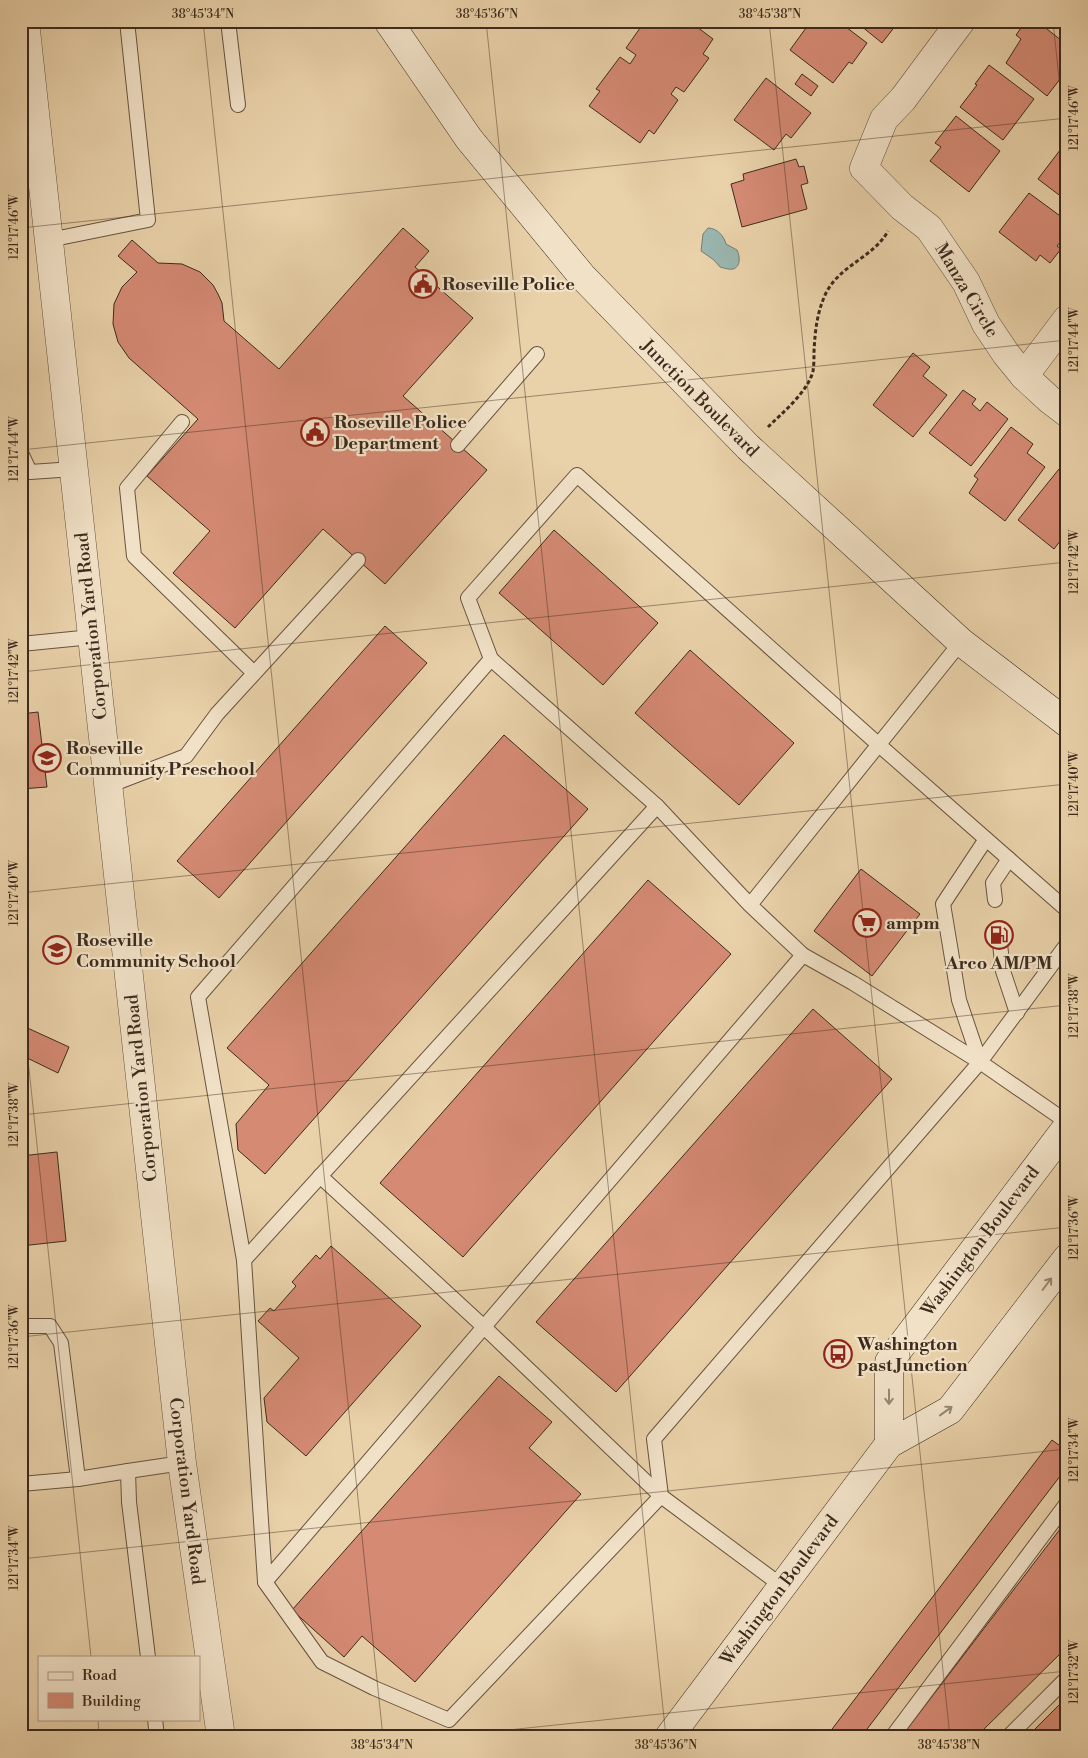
<svg xmlns="http://www.w3.org/2000/svg" width="1088" height="1758" font-family="'Libre Bodoni',serif">
<style>
.water{fill:#99b6af;stroke:#747e75}
.building{fill:#d58a74;stroke:#3c2b1d}
.lines{fill:none;stroke-linecap:round;stroke-linejoin:round}
.service-casing{stroke:#675440;stroke-width:16}
.minor-casing{stroke:#675440;stroke-width:29}
.secondary-casing{stroke:#3c2b1d;stroke-width:29}
.path{stroke:#3c2b1d;stroke-width:3;stroke-dasharray:4 2.5;stroke-linecap:butt}
.service{stroke:#f1e1c7;stroke-width:14}
.minor{stroke:#f1e1c7;stroke-width:28}
.secondary{stroke:#f1e1c7;stroke-width:28}
.oneway{stroke:#968672}
.ticks{fill:none;stroke:#3c2b1d;stroke-width:1;stroke-opacity:0.45}
.labels{text-anchor:middle;stroke-width:4.5;stroke-linejoin:round;paint-order:stroke}
.poi-label{font-size:18px;font-weight:bold;fill:#3c2b1d;stroke:#f1e1c7;text-anchor:start}
.street-label{font-size:18px;fill:#3c2b1d;stroke:#f1e1c7}
.neatline{fill:none;stroke:#3c2b1d;stroke-width:2}
.ticks-label{font-size:12px;text-anchor:middle;fill:#3c2b1d}
</style>
<rect width="100%" height="100%" fill="#e9d1a9"/>
<filter id="stains"><feTurbulence type="fractalNoise" baseFrequency=".004" numOctaves="4"/><feColorMatrix values="0 0 0 0 .2 0 0 0 0 .09 0 0 0 0 .02 0 0 0 .5 -.17"/></filter>
<radialGradient id="worn" r=".72"><stop offset=".6" stop-color="#630" stop-opacity="0"/><stop offset="1" stop-color="#630" stop-opacity=".3"/></radialGradient>
<path class="water" d="M708,228c9,0 16,8 18,16l11,6c3,6 4,17 -4,19 -3,1 -9,-1 -13,-2l-6,-7 -13,-9 2,-17z"/>
<g class="building">
<path d="M596,21h16l-6,8z"/>
<path d="M645,21h44l24,18 -10,15 6,4 -25,34 -8,-5 -5,7 7,6 -24,34 -5,-4 -9,13 -51,-37 11,-15 -4,-2 24,-32 10,7 6,-9 -10,-7z"/>
<path d="M811,21h27l29,22 -15,21 -3,-2 -16,21 -43,-33z"/>
<path d="M855,21h36l5,4 -14,18z"/>
<path d="M1026,21h11l30,24v25l-20,26 -41,-33 15,-24 -5,-4z"/>
<path d="M989,65l45,34 -31,41 -43,-33 17,-22 -2,-1z"/>
<path d="M802,74l16,12 -7,10 -16,-12z"/>
<path d="M766,78l45,35 -20,25 -5,-4 -12,16 -40,-30z"/>
<path d="M956,116l44,35 -31,41 -39,-31 11,-14 -6,-4z"/>
<path d="M1067,141v60l-29,-22z"/>
<path d="M796,159l3,8 5,-1 4,17 -7,2 6,24 -65,18 -11,-43 13,-4 -1,-6z"/>
<path d="M1029,193l38,28v13l-10,12 4,3 -11,14 -10,-8 -4,6 -37,-29z"/>
<path d="M403,228l26,23 -14,16 58,51 -70,78 84,74 -102,114 -62,-55 -88,99 -62,-55 37,-42 -63,-55 51,-57 -69,-61 -11,-16 -5,-18 1,-20 8,-17 15,-15 -19,-16 14,-16 26,23 24,1 18,8 13,13 5,9 4,9 2,18 55,48z"/>
<path d="M913,353l17,14 -7,9 24,19 -34,42 -40,-32z"/>
<path d="M963,390l13,9 -4,5 8,7 7,-9 21,17 -37,47 -42,-33z"/>
<path d="M1011,427l22,17 -6,9 18,14 -40,54 -36,-28 9,-14 -4,-3z"/>
<path d="M1059,469l8,6v63l-3,-2 -10,13 -36,-29z"/>
<path d="M554,530l104,93 -55,62 -104,-92z"/>
<path d="M385,626l42,37 -208,235 -42,-37z"/>
<path d="M690,650l104,93 -55,62 -104,-92z"/>
<path d="M38,712l9,75 -26,2v-75z"/>
<path d="M504,735l84,74 -323,365 -27,-24 -2,-26 33,-39 -42,-37z"/>
<path d="M861,869l59,45 -48,62 -58,-45z"/>
<path d="M648,880l83,74 -268,303 -83,-74z"/>
<path d="M21,923l7,74 -7,1z"/>
<path d="M813,1009l79,70 -276,313 -80,-70z"/>
<path d="M21,1025l48,22 -11,26 -37,-18z"/>
<path d="M57,1152l9,89 -45,5v-90z"/>
<path d="M331,1246l90,80 -115,130 -39,-34 -3,-24 35,-40 -41,-37 12,-13 4,3 22,-25 -4,-4 24,-27 4,4z"/>
<path d="M499,1376l53,46 -23,26 52,46 -166,188 -53,-46 -18,21 -52,-47z"/>
<path d="M1067,1425v16l-8,-5z"/>
<path d="M1052,1440l15,11v16l-206,270h-35z"/>
<path d="M1067,1520v127l-91,90h-75z"/>
<path d="M1067,1697v40h-40z"/>
</g>
<g class="lines">
<defs>
<g id="service">
<path d="M228,21l10,84"/>
<path d="M49,240l99,-20 -21,-199"/>
<path d="M182,422l-55,66 7,68 120,117"/>
<path d="M458,445l79,-91"/>
<path d="M21,453l9,19 44,-3"/>
<path d="M21,644l71,-7"/>
<path d="M491,659l-23,-61 109,-123 302,270 188,165"/>
<path d="M108,786l78,-30 31,-42 141,-154"/>
<path d="M995,900l-2,-17 16,-24"/>
<path d="M750,905l-93,-99 -413,454 21,322 538,-627 -53,-50 211,-263"/>
<path d="M1000,944l3,27 14,42"/>
<path d="M803,955l50,28 127,79 87,60"/>
<path d="M980,1062l-21,-62 -16,-96 43,-65"/>
<path d="M244,1260l-46,-263 293,-338 166,147"/>
<path d="M21,1326h29l11,17 17,136"/>
<path d="M128,1471l54,-8"/>
<path d="M21,1484l57,-5 50,-8 1,31 19,155"/>
<path d="M265,1582l57,80 52,26 75,32 212,-224 -177,-169 -164,-151"/>
<path d="M782,1586l-121,-90 -7,-57 326,-377 87,-118"/>
<path d="M155,1719l2,18"/>
<path d="M892,1737l175,-234"/>
<path d="M1008,1737l59,-59"/>
</g>
<g id="minor">
<path d="M25,21l157,1442 39,274"/>
<path d="M961,21l-58,78 -19,20 -20,49 38,39 27,21 37,54 20,42 20,30 18,22 26,24 17,13"/>
<path d="M1024,376l43,-57"/>
</g>
<g id="secondary">
<path d="M388,21l81,118 113,137 166,171 213,195 106,81"/>
<path d="M889,1444v-82l178,-235"/>
<path d="M669,1737l220,-293 61,-34 117,-152"/>
</g>
</defs>
<use href="#service" class="service-casing"/>
<use href="#minor" class="minor-casing"/>
<use href="#secondary" class="secondary-casing"/>
<path class="path" d="M768,427c14,-14 40,-35 45,-56 1,-6 1,-13 1,-19 1,-21 3,-40 12,-59 14,-28 48,-36 62,-62"/>
<use href="#service" class="service"/>
<use href="#minor" class="minor"/>
<use href="#secondary" class="secondary"/>
</g>
<defs><path id="oneway-shaft" d="M-6 0H5M1.5-3L5.5 0L1.5 3" fill="none" stroke-width="1.6" stroke-linecap="round" stroke-linejoin="round" transform="scale(1.25)"/></defs>
<g class="oneway">
<use href="#oneway-shaft" transform="translate(1047 1284) rotate(-53)"/>
<use href="#oneway-shaft" transform="translate(889 1397) rotate(90)"/>
<use href="#oneway-shaft" transform="translate(946 1411) rotate(-36)"/>
</g>
<path class="ticks" d="M203,21l180,1716M486,21l180,1716M769,21l181,1716M1053,21l14,134M21,228l1046,-110M21,450l1046,-110M21,672l1046,-110M21,893l1046,-109M21,993l70,664M21,1115l1046,-110M21,1337l1046,-110M21,1559l1046,-110M98,1719l1,18M442,1737l625,-66"/>
<defs>
<symbol id="civic-ring" viewBox="-11 -11 22 22"><circle r="9.5" fill="#f1e1c7" stroke="#8f2418" stroke-width="1.5"/><path d="M-.6-6.5H3V-4.5H.6V-3L4-1V1h2V6H-6V1h2V-1L-.6-3ZM-1.2 2.5V6h2.4V2.5Z" fill="#8f2418"/></symbol>
<symbol id="school-ring" viewBox="-11 -11 22 22"><circle r="9.5" fill="#f1e1c7" stroke="#8f2418" stroke-width="1.5"/><path d="M0-5L7-2L0 1L-7-2ZM-4 1L0 2.5L4 1V4Q0 6-4 4Z" fill="#8f2418"/></symbol>
<symbol id="supermarket-ring" viewBox="-11 -11 22 22"><circle r="9.5" fill="#f1e1c7" stroke="#8f2418" stroke-width="1.5"/><path d="M-6-5.5h2.5l.6 2H6L4.5 2H-2.5L-4.4-4H-6ZM-1.5 3.2a1.3 1.3 0 1 0 .1 0ZM3 3.2a1.3 1.3 0 1 0 .1 0Z" fill="#8f2418"/></symbol>
<symbol id="fuel-ring" viewBox="-11 -11 22 22"><circle r="9.5" fill="#f1e1c7" stroke="#8f2418" stroke-width="1.5"/><path d="M-5.5-6h7V0h2V4h1.3V-2.5L3-4.5l.8-.8L6-3V5H2.5V1h-1V6h-7ZM-4.2-4.7v3.2H.2V-4.7Z" fill="#8f2418"/></symbol>
<symbol id="bus-ring" viewBox="-11 -11 22 22"><circle r="9.5" fill="#f1e1c7" stroke="#8f2418" stroke-width="1.5"/><path d="M-5-6H5V4H4V6H2V4H-2V6H-4V4H-5ZM-3.5-4V0h7V-4ZM-3.5 1.2v1.5H-2V1.2ZM2 1.2v1.5H3.5V1.2Z" fill="#8f2418"/></symbol>
</defs>
<g fill-rule="evenodd">
<use href="#civic-ring" x="407" y="268" width="32" height="32"/>
<use href="#civic-ring" x="299" y="416" width="32" height="32"/>
<use href="#school-ring" x="31" y="742" width="32" height="32"/>
<use href="#supermarket-ring" x="851" y="907" width="32" height="32"/>
<use href="#fuel-ring" x="983" y="919" width="32" height="32"/>
<use href="#school-ring" x="41" y="934" width="32" height="32"/>
<use href="#bus-ring" x="822" y="1338" width="32" height="32"/>
</g>
<g class="labels">
<g class="poi-label">
<text x="442" y="290">Roseville Police</text>
<text x="334" y="428">Roseville Police<tspan x="334" dy="21">Department</tspan></text>
<text x="66" y="754">Roseville<tspan x="66" dy="21">Community Preschool</tspan></text>
<text x="886" y="929">ampm</text>
<text x="76" y="946">Roseville<tspan x="76" dy="21">Community School</tspan></text>
<text x="999" y="969" text-anchor="middle">Arco AM/PM</text>
<text x="857" y="1350">Washington<tspan x="857" dy="21">past Junction</tspan></text>
</g>
<g class="street-label">
<text transform="translate(967 290) rotate(59)" y="6">Manza Circle</text>
<text transform="translate(700 398) rotate(45)" y="6">Junction Boulevard</text>
<text transform="translate(91 626) rotate(-96)" y="6">Corporation Yard Road</text>
<text transform="translate(141 1088) rotate(-96)" y="6">Corporation Yard Road</text>
<text transform="translate(980 1241) rotate(-53)" y="6">Washington Boulevard</text>
<text transform="translate(187 1491) rotate(83)" y="6">Corporation Yard Road</text>
<text transform="translate(779 1590) rotate(-53)" y="6">Washington Boulevard</text>
</g>
</g>
<rect width="1088" height="1758" fill="none" stroke="#e9d1a9" stroke-width="55"/>
<rect x="38" y="1656" width="162" height="65" fill="#f1e1c7" stroke="#a99883"/>
<rect x="48" y="1672" width="25" height="8" fill="#f1e1c7" stroke="#a99883"/>
<text x="82" y="1680" font-size="15" fill="#3c2b1d">Road</text>
<rect x="48" y="1693" width="25" height="15" fill="#d58a74" stroke="#a99883"/>
<text x="82" y="1706" font-size="15" fill="#3c2b1d">Building</text>
<rect x="28" y="28" width="1032" height="1702" class="neatline"/>
<g class="ticks-label">
<text x="203" y="18">38°45'34"N</text>
<text x="487" y="18">38°45'36"N</text>
<text x="770" y="18">38°45'38"N</text>
<text transform="translate(1074 118) rotate(-90)" y="4">121°17'46"W</text>
<text transform="translate(14 227) rotate(-90)" y="4">121°17'46"W</text>
<text transform="translate(1074 340) rotate(-90)" y="4">121°17'44"W</text>
<text transform="translate(14 449) rotate(-90)" y="4">121°17'44"W</text>
<text transform="translate(1074 562) rotate(-90)" y="4">121°17'42"W</text>
<text transform="translate(14 671) rotate(-90)" y="4">121°17'42"W</text>
<text transform="translate(1074 784) rotate(-90)" y="4">121°17'40"W</text>
<text transform="translate(14 893) rotate(-90)" y="4">121°17'40"W</text>
<text transform="translate(1074 1006) rotate(-90)" y="4">121°17'38"W</text>
<text transform="translate(14 1115) rotate(-90)" y="4">121°17'38"W</text>
<text transform="translate(1074 1228) rotate(-90)" y="4">121°17'36"W</text>
<text transform="translate(14 1337) rotate(-90)" y="4">121°17'36"W</text>
<text transform="translate(1074 1450) rotate(-90)" y="4">121°17'34"W</text>
<text transform="translate(14 1558) rotate(-90)" y="4">121°17'34"W</text>
<text transform="translate(1074 1672) rotate(-90)" y="4">121°17'32"W</text>
<text x="382" y="1749">38°45'34"N</text>
<text x="666" y="1749">38°45'36"N</text>
<text x="949" y="1749">38°45'38"N</text>
</g>
<rect width="100%" height="100%" filter="url(#stains)"/>
<rect width="100%" height="100%" fill="url(#worn)"/>
</svg>
